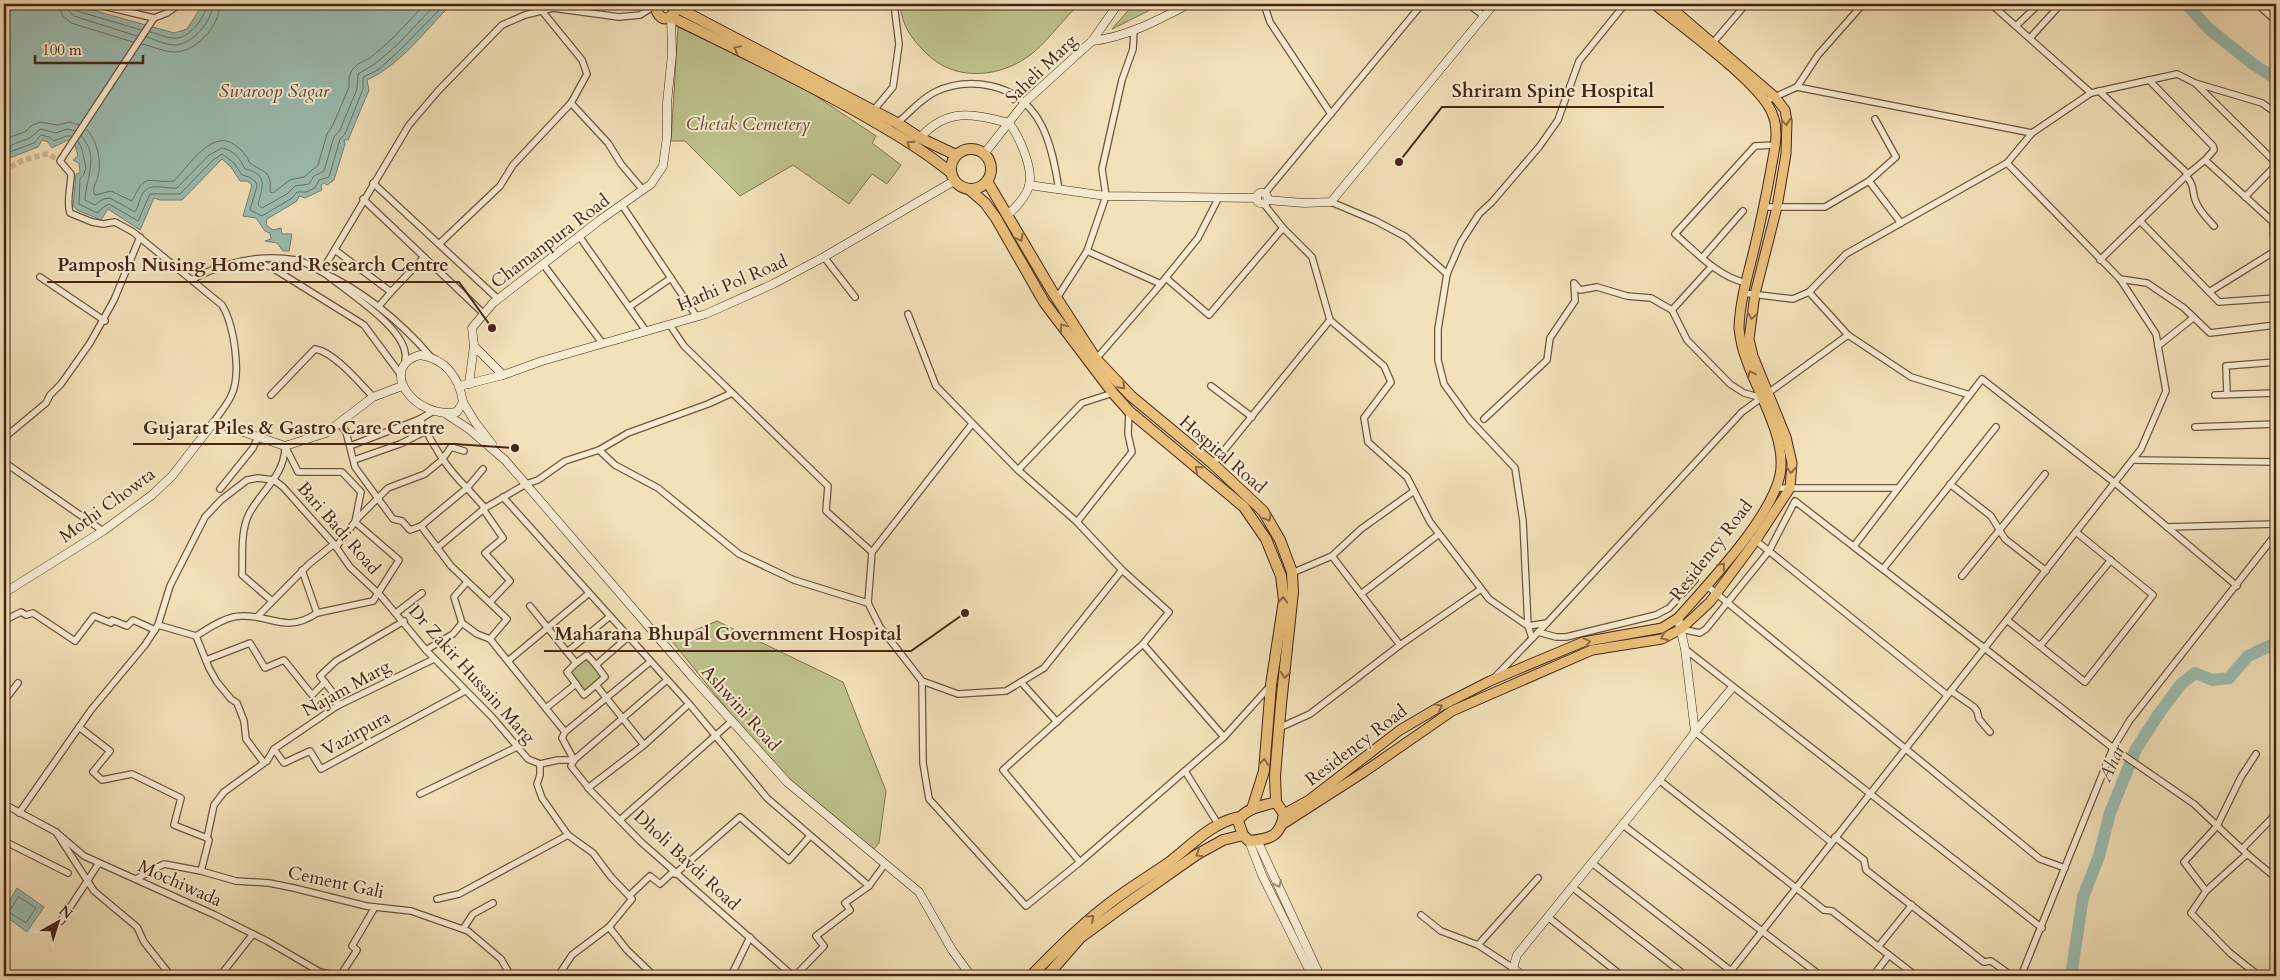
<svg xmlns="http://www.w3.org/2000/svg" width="2280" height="980" font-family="Cardo,serif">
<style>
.green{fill:#bec28d;stroke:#827450}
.water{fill:#9bbdb1;stroke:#798072}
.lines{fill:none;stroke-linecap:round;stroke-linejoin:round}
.shore{stroke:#717162;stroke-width:1}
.river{stroke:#9bbdb1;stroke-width:12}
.street-tunnel{stroke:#d1bb98;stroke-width:5.5;stroke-dasharray:5.5 3;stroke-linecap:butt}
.street-casing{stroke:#72543c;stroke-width:8}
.secondary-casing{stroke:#472513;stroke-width:9}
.primary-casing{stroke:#472513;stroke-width:11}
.highway-casing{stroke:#472513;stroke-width:12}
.street{stroke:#f7ecd2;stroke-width:5.5}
.secondary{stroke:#f7ecd2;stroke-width:8}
.primary{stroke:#eac07c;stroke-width:9}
.highway{stroke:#eac07c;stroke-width:10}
.oneway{stroke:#906b42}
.oneway2{stroke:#9f8872}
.labels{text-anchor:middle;stroke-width:4;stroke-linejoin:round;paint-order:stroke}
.street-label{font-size:18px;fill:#472513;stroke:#f7ecd2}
.park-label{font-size:18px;font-style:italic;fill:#654c32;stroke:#f7ecd2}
.water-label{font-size:19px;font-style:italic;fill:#5c4b3a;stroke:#f7ecd2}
.leader{fill:none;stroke:#472513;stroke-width:2}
.callout-dot{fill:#472513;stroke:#f7ecd2;stroke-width:2}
.callout-label{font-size:19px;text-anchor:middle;font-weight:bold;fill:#472513;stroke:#f7ecd2;stroke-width:4;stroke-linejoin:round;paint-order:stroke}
</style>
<rect width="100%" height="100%" fill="#f3e1b9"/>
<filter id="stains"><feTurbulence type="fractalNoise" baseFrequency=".004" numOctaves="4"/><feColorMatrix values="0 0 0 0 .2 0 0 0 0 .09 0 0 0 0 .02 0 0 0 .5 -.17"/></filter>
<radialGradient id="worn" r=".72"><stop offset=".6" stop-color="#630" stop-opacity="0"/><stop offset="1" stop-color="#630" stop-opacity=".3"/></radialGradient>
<g class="green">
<path d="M900,4h179c-15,15 -29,34 -45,48 -31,26 -79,31 -108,1 -15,-15 -24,-27 -26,-49z"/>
<path d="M1134,4h28l-50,25z"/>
<path d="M678,27l63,29 72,38 63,42 -4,7 29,22 -14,19 -15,-10 -23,30 -56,-39 -53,31 -55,-55h-14z"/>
<path d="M717,621l126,61 43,109 -7,52 -8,9 -94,-81 -106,-131z"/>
<path d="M587,657l15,19 -17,16 -15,-19z"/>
</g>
<g class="water">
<path d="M4,4h67l103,29 13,-4 16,-25h249c-27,26 -50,60 -85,76l2,10 -21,50h-4l1,4 -11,36 -7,5 -3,-2 -3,2 1,5 -17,8 -6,-2 -2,5 -30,18 -1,6 7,5 8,-2 1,6h10l-3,17h-6l-6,-8 -12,-2 6,-2 -1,-6 -5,-2 -9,-13 -13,-2 9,-31 -5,-4h-7l-9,-14 -9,-8 -40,41h-22l-6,-2 -14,32 -32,-21 -7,11 -24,-10 -4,-4 3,-32 4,-1 -1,-10 -6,-3 5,-4 -3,-11 -7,-5 -16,8 -4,-6 -6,-2 -4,7 -34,13z"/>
<path d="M17,888l27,19 -17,25 -23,-17v-5z"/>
</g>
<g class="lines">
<g class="shore">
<path d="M59,4l3,11 9,8 62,19"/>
<path d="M67,4l2,7 5,5 63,20"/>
<path d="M73,4l4,7 64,19"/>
<path d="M150,32c8,1 15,6 23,6 16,2 32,-20 34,-34"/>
<path d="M146,37c9,2 19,8 28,8 19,0 38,-24 39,-41"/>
<path d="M142,44c10,2 20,7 30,8 23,2 48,-26 48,-48"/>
<path d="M86,129c11,10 16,33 12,47 -1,7 -7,11 -3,19l16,-4 21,10c15,-31 15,-17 42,-20 13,-13 36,-50 58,-38 5,3 11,8 14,13 2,2 2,5 4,7 13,10 22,6 20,29l3,1 17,-13 14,-3 14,-12 9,-31 6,-9 16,-38v-10l3,-7 6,-6 12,-6 22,-19 33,-35"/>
<path d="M81,136c19,18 5,43 4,64l10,5 8,-6 7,-1 25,14c4,-6 4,-13 8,-19 7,-11 23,-4 34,-5l32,-33 13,-7c12,2 18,11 23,21 24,5 17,18 13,36l4,3 25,-14 8,-8 14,-2 5,-8 10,-5 10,-34 6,-7 17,-41 1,-15 17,-10 22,-19 39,-41"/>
<path d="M4,139l21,-7 6,-6 9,-4 17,3 13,-3 9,3"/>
<path d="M78,141l4,8 4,19 -2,6 -4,5 -1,25 18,9 8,-7 4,-2 29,17 12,-27h30l33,-34 9,-6 12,9 8,12 7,2 7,5 1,4 -7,24 12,6 30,-18 5,-6h9l9,-4 4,-8 10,-3 11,-38 5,-5 18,-45v-12l15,-7 23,-21 44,-45"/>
<path d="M4,148l26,-10 10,-9 16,4 11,-4 8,2"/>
<path d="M4,154l30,-11 7,-8 8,2 5,4 12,-5h5"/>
<path d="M19,897l17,11 -10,15 -17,-11z"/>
</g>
<g class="river">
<path d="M2186,4l23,25 44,35 23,15"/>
<path d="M2071,976l12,-79 16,-41 11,-43 26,-64 22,-34 23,-31 14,-11 18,7 16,-2 19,-22 28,-13"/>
</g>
<path class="street-tunnel" d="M4,172c12,-11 28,-15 44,-18l12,7"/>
<defs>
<g id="street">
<path d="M95,4l59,14 13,-5 13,-9"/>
<path d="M1264,4l6,18 61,92"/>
<path d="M1468,4l16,12"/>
<path d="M1991,4l100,89"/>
<path d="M2257,4l19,17"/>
<path d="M154,18l-94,143 11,13c0,13 -5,27 -1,39l22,9 11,2 12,-2 18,10 89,73c12,20 20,70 9,91 -4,9 -12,18 -17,26"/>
<path d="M2016,26l23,-22"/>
<path d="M2030,38l31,-34"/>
<path d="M1711,45l35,-41"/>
<path d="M2149,80l64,66 1,4 -9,10"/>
<path d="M2196,84l80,79"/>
<path d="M1797,87l21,-32 45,-51"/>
<path d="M2099,91l89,83 17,-14 68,62 3,59"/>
<path d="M1766,101l31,-14 235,46 59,-40 86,-19 18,9 67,20 14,10"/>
<path d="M571,103l37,40 13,21 22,26"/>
<path d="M873,111l20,-24 6,-43 -5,-40"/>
<path d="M897,123c13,-10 22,-23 38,-31 17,-8 37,-10 56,-6 51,11 61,59 68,104"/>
<path d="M2186,176c10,11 5,15 10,26 4,10 11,16 18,24"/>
<path d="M1869,181l32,42"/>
<path d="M373,183l125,116"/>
<path d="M1265,193l157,-189"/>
<path d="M2245,197l31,-32"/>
<path d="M363,199l120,114"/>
<path d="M1331,202l45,19 30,16 41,37"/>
<path d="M622,205l75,112"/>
<path d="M1765,207h60l44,-26 27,-24 -21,-38"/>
<path d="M2140,221l79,81 57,-4"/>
<path d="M579,236l67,95"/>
<path d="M439,244l61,-58 13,-21 58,-62 16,-29 -5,-14 -40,-49"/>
<path d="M335,250l56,42 33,-35"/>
<path d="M1087,251l74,33"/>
<path d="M824,257l31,40"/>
<path d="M1702,258l41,-47"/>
<path d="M2100,260l88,-86"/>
<path d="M252,261l19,6 93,58 37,50"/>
<path d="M543,264l60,80"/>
<path d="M40,277l65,44"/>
<path d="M1166,278l43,37 74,-87"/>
<path d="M193,279c32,-17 67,-25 103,-19 8,1 17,7 24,11 43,20 80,50 111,86"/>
<path d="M2120,279l27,4 37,25 26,25 66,-8"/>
<path d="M1746,283c-29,-7 -49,-30 -71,-49l80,-88 20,-1"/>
<path d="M1809,292l39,43 63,42 59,18"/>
<path d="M2209,292l66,-41"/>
<path d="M1743,293l50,6 16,-7 37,-38 161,-91 25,-30"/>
<path d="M1057,298l30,-47 19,-55 -4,-27 20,-89 11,-31 1,-19"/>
<path d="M379,306l12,-14"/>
<path d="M629,307l42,-29"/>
<path d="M1672,310l40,-44"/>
<path d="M908,314l28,72 82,84 64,-67 31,-10"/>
<path d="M1330,320l54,46 7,16 -27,36 4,24 39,35 23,45 59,77 39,27 19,-3 195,-211 106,-77"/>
<path d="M670,325l14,21 144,140 -2,25 46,41"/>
<path d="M2158,346l35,-28"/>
<path d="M1096,359l59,-68 43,-53 21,-41"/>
<path d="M405,363c0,-3 1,-8 0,-11 -5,-28 -61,-62 -83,-81l87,-146 29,-34 64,-66 23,-10 28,-7 66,9 21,-2 16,-10"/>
<path d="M1211,386l41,31"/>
<path d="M2227,394l-1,-28 50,-4"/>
<path d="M271,395l44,-46c19,3 45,34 58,48"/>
<path d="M2215,395l61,-2"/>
<path d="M432,412l-12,7c13,26 26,49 47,69l16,-19"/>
<path d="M1484,419l63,-59 3,-22 25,-37 -1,-18 6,7 17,-3 30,9 24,2 21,12 15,30 43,44 14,9 18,5"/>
<path d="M340,424l6,8 9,35 38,52 9,2 8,9 11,-4 46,-38 18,20 41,-24 12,-4 27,-19 34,-11 29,-17 80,-29 24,-11"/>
<path d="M972,424l-100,128 -4,51 12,24 42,54 1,82 6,36 97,107 54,-44 144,-125"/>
<path d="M2195,427l81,-3"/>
<path d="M4,438l42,-35 4,-8 11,-11 29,-41 24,-43 26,-63"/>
<path d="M285,446l13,26h44l19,20 -6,30 44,38 -26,41 -56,12"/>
<path d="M350,446l70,-27"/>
<path d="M599,450l16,15 43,23 81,66 55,26 74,23"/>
<path d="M354,460l46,-16 26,-13"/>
<path d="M2133,460l143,2"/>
<path d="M4,462l99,69"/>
<path d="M1213,464l117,-144 -18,-63 -29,-29 -19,-24"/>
<path d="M1018,470l59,52 55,-70 -4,-18 1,-23"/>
<path d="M1950,484l41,32 14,23 41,32"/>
<path d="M1775,488h123"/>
<path d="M220,489l33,-41 5,-11"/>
<path d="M503,497l188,209 76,92 102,88 16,-22"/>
<path d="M483,509l20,29 -18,15 25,28 -20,21"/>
<path d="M1077,522l45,48 47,42 -26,32 81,93 46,-51"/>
<path d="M421,526l30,40 56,53 -17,20"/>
<path d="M2167,527l109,-3"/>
<path d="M1754,539l193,156"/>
<path d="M1854,546l128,-167 133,104 122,103"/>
<path d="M336,547l22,-29 30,-30 37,-14 17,-14 9,-13 13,4"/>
<path d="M437,548l48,-40"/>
<path d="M1332,556l29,-27 53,-38"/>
<path d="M1883,569l113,-142"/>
<path d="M1292,573l40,-17 68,89 81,-56"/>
<path d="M1962,576l83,-102"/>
<path d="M1706,585l334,274 25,9"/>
<path d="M1361,594l78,-60"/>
<path d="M271,600l-29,-25c1,-19 -2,-43 7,-61 12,-23 35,-38 36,-66"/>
<path d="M530,606l46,57 -9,9 9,12"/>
<path d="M4,612l5,6 12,-6 5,3 7,-2 42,28 19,-25 17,7 1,-3 15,6 6,-6 22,10"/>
<path d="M396,613l26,-20"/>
<path d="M257,617l52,-53 25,-20"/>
<path d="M2007,620l78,62 68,-87 -77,-63"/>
<path d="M462,623l-8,-26 13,-15"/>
<path d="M158,625l38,11c13,-8 30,-20 46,-20 30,-1 44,18 75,-3l-15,-43"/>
<path d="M1681,629l19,4 6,-4 63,-78 26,-50 318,247 81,56 53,50 29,24"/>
<path d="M1538,632l18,5h10l90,-22 13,-7 26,-28"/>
<path d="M196,636l13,32 8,14 14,17 6,4 7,18 2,18 18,24 -40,29 -10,13 -7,33 2,2 -8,31"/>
<path d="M1532,638l-4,-12 -5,-105 -8,-53 -45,-48 -26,-36 -6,-24v-31l9,-55 14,-32 18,-28 13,-12 47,-55 19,-27 21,-59 46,-57"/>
<path d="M490,639l75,93 -3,6 12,22"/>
<path d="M2040,646l71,-86"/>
<path d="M1685,649l357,279"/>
<path d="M426,650l27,-16 9,-11 15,11 13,5"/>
<path d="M567,652l42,-35"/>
<path d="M206,660l44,-17 15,25 19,-8 28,35 13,-13"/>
<path d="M508,661l80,-67"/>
<path d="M576,663l11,-8 9,10 32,-28"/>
<path d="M596,665l9,12 -9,8"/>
<path d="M1495,677l52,-54"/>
<path d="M922,681l36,13 48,-3 38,-23 78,-98"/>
<path d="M1021,682l36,40"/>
<path d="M1951,691l23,16 3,4 2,8 11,13"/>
<path d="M4,701l14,-18"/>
<path d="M337,706v-8l-17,-22 16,-15 68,-40"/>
<path d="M546,708l30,-24 8,11 12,-10 48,60"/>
<path d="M79,727l31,24 -17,21 9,8 30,-6 49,24 -7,27 33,13"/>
<path d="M1279,728l31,-14 90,-69"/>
<path d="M565,732l85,-70"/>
<path d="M1695,732l136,110"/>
<path d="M274,749l10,14 26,-12 11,18 144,-78"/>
<path d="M2256,754l-15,23 -24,49 -33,36 22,29 -15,22 39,40 29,23"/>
<path d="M574,760l-3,6 20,25 50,51 152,134"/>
<path d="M574,760l93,-80"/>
<path d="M267,761l7,-12 63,-43 97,-47"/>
<path d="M540,764v11l-3,9 5,14 26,37 25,18 18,24 21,22 -23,28 -37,28 -14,21"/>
<path d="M1185,771l33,53"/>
<path d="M1659,780l165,130 8,1 84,65"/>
<path d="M588,788l56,-43 45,-41"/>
<path d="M420,794l97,-47"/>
<path d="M4,804l52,28 38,59 43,36 7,15 27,34"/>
<path d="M19,813l72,-103 54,-65 13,-20 12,-39 35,-69 16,-17 26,-20 11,-2 16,2 9,7 51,57 16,23 31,29 45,54 66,67 36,42 12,5 18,-4h16"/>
<path d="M621,819l111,-98"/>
<path d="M1623,825l198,151"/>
<path d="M56,832l28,24 131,59 52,26 53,31 20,4"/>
<path d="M1835,837l29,23 2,10 118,92 7,-1 21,15"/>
<path d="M4,841l64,32"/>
<path d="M2242,849l34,-35"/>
<path d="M1080,862l-77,-92 140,-126"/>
<path d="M1592,863l139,108"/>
<path d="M675,874l65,-57 49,43 21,-24"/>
<path d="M136,879l28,-15 37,7 35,10 33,2 25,5 72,18 45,5 57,20 33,28 10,17"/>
<path d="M1572,887l114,89"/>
<path d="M2206,891l41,-37"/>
<path d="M629,896l21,-20 10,8 13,-12"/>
<path d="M437,899l22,-5 109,-59"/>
<path d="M1421,915l20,16 37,14"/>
<path d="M1548,917l74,59"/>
<path d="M61,921l38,-58"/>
<path d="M609,927l18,23 27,26"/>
<path d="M463,929l10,-15 20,-11"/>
<path d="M1878,947l34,-42"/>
<path d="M1513,968l-35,-23 60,-67"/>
<path d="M220,976l33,-42"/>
<path d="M340,976l17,-26 -5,-4 23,-39"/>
<path d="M731,976l19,-39"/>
<path d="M795,976l29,-30 -8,-10 34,-26 -5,-7 24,-17"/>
<path d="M1727,976l414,-527 25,-58 -10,-57 -36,-55 -113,-116"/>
<path d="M1873,976l16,-21"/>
<path d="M2021,976l92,-228 17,-28 146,-186"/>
</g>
<g id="secondary">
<path d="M1092,41c35,-4 66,-21 97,-37"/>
<path d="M920,138c27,-31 53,-24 89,-15 10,13 25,46 20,63 -3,10 -13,22 -21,28"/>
<path d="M984,154l41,-52 67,-61 26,-37"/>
<path d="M1029,185l77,11 151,2"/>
<circle cx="1262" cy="198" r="5.5"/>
<path d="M1268,200l36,3 27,-1 163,-198"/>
<path d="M420,355c26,4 39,23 43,47l-6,10c-43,8 -80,-45 -37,-57z"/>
<path d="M503,375l-29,-29 -2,-18 21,-25 107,-83 51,-36 12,-18 4,-30v-33l5,-49 -1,-37"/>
<path d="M469,384l5,-38"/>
<path d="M460,386l43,-11 39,-14 164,-47 67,-30 51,-27 130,-76"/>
<path d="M463,402l12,20 17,22"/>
<path d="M446,414l23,15 36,31 188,218 94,104 132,110 33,58 19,26"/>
<path d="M4,593l99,-62 49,-36 20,-19 42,-54 71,24 41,-13 47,-36 29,-11"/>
<path d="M1695,732l37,-44"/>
<path d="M1257,840l63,136"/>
<path d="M1249,841l13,34 50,101"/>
<path d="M1523,976l-10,-8 4,-13 142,-175 36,-48 -10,-83 -7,-31"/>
</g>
<g id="primary">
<path d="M1284,814l25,-14 91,-70 41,-24 49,-25 93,-39 79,-14 16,-10c30,-34 93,-100 102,-143 8,-40 -29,-91 -38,-129 -1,-6 -3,-13 -3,-19 1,-25 8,-49 14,-73 7,-29 13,-57 18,-85 3,-18 9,-38 1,-56 -12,-30 -90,-86 -118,-109"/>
<path d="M1283,824l81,-52 88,-61 140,-61 70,-11 19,-10 29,-27 46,-62 34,-52 2,-25 -6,-26 -33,-81 -4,-17 6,-45 22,-87 9,-53 1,-33 -2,-11 -10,-13 -108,-93"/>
</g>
<g id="highway">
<path d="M656,4c0,11 8,21 18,9"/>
<path d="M674,6l223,117 23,15 36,17"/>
<path d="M671,17c62,30 123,60 183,93 33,19 67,38 96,62"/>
<circle cx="971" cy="169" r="20"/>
<path d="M987,181l65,110 44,68 35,37 82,68 50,47 17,29 12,32 1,20 -12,112 -6,72 1,26"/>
<path d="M970,190l15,13 11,15 48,84 69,91 16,18 115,96 22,32 15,37 3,24 -13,85 -7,86 -12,38"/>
<path d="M1276,802l8,12c-4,24 -15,25 -35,27l-6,-6 -5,-14c7,-13 25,-15 38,-19z"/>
<path d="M1031,976c22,-23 45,-46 70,-66 20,-17 44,-31 66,-46 23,-17 44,-42 73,-47"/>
<path d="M1047,976l33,-38 45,-33 71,-50 27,-15 20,-5"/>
</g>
</defs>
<use href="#street" class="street-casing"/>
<use href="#secondary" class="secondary-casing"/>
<use href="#primary" class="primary-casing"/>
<use href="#highway" class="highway-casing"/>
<use href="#street" class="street"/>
<use href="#secondary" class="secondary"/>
<use href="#primary" class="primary"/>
<use href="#highway" class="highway"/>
</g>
<defs><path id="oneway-chevron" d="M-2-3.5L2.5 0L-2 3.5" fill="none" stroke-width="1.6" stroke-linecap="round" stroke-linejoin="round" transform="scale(1.25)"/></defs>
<g class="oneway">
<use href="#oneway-chevron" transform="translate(737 49) rotate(-154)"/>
<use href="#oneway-chevron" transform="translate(1786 122) rotate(85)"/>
<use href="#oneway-chevron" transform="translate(910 144) rotate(-147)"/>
<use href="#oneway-chevron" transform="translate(1020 238) rotate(61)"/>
<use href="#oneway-chevron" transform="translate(1752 316) rotate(98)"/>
<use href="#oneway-chevron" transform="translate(1063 327) rotate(-127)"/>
<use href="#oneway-chevron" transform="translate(1751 374) rotate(-115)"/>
<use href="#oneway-chevron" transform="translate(1122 386) rotate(46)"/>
<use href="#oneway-chevron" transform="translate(1198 469) rotate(-140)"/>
<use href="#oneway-chevron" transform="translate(1791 470) rotate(94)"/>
<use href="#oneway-chevron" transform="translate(1268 518) rotate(60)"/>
<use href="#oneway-chevron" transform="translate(1722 566) rotate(-51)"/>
<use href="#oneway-chevron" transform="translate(1283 600) rotate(-88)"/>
<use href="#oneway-chevron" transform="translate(1664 637) rotate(157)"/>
<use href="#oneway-chevron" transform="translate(1587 642) rotate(-15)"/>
<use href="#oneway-chevron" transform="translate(1285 675) rotate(96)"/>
<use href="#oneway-chevron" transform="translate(1439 707) rotate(-29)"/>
<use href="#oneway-chevron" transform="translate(1264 762) rotate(-85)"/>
<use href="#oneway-chevron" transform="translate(1199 854) rotate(149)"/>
<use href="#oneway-chevron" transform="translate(1091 918) rotate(-42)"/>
</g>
<use class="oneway2" href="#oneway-chevron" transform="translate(1278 884) rotate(65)"/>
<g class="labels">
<g class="street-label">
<text transform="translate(1041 69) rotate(-44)" y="6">Saheli Marg</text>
<text transform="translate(550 241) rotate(-37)" y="6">Chamanpura Road</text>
<text transform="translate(732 283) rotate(-23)" y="6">Hathi Pol Road</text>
<text transform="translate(1223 454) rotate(41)" y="6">Hospital Road</text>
<text transform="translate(107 505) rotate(-36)" y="6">Mothi Chowta</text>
<text transform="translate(339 528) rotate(49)" y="6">Bari Badi Road</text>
<text transform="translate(1711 550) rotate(-52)" y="6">Residency Road</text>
<text transform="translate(472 674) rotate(48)" y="6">Dr Zakir Hussain Marg</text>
<text transform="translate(346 688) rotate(-29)" y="6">Najam Marg</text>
<text transform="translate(741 708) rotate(48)" y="6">Ashwini Road</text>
<text transform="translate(356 733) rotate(-29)" y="6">Vazirpura</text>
<text transform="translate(1356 745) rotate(-37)" y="6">Residency Road</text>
<text transform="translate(687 860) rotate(43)" y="6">Dholi Bavdi Road</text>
<text transform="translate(336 882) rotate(12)" y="6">Cement Gali</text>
<text transform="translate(180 883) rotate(24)" y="6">Mochiwada</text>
</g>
<g class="park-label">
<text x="748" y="130">Chetak Cemetery</text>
</g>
<g class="water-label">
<text x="274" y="97">Swaroop Sagar</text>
<text transform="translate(2111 763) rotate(-66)" y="7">Ahar</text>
</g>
</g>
<path class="leader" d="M1399 162L1442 107H1664M492 328L459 282H47M515 448L455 444H133M965 613L911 651H544"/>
<g class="callout-dot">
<circle cx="1399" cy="162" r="5"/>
<circle cx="492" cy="328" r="5"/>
<circle cx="515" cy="448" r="5"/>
<circle cx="965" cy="613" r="5"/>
</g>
<g class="callout-label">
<text x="1553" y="97">Shriram Spine Hospital</text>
<text x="253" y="271">Pamposh Nusing Home and Research Centre</text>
<text x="294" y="434">Gujarat Piles &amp; Gastro Care Centre</text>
<text x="728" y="640">Maharana Bhupal Government Hospital</text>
</g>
<rect width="2280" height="980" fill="none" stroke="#f3e1b9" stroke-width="20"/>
<rect x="5" y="5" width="2270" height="970" fill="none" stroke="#472513" stroke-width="2.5"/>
<rect x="10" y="10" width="2260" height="960" fill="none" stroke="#472513"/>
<g transform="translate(58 922) rotate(39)" stroke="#f7ecd2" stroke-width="4" paint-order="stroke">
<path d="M0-4L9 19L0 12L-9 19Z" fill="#472513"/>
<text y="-8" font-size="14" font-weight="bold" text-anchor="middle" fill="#472513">N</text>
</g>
<path d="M35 55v8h108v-8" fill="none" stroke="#472513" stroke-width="2.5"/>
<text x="42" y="55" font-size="15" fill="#472513" stroke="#f7ecd2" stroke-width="4" paint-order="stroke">100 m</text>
<rect width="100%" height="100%" filter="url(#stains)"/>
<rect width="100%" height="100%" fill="url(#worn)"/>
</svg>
